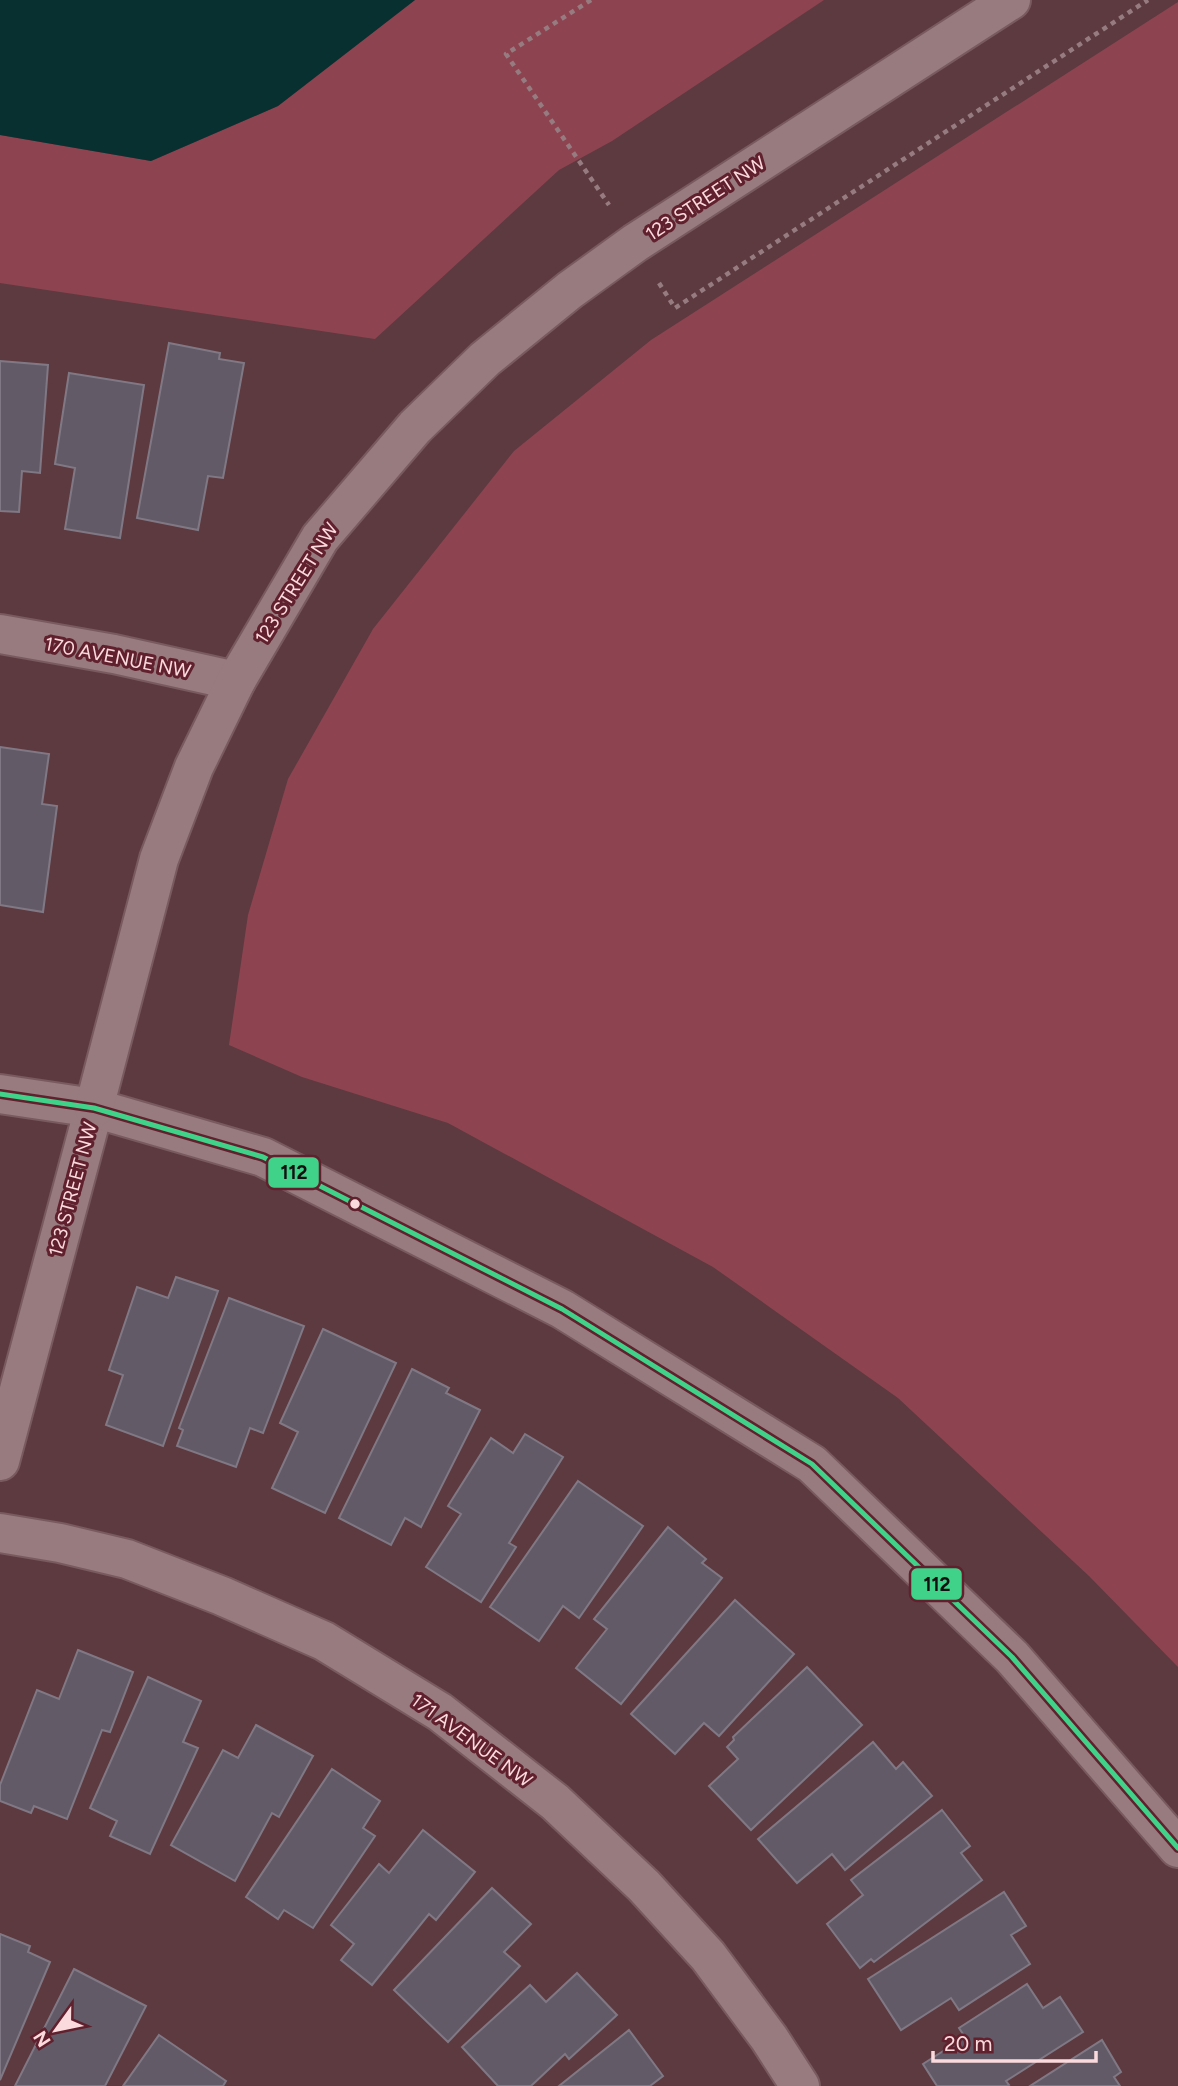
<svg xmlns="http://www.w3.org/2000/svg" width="1178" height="2086" font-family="Figtree,sans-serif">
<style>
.green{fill:#8d4450}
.water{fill:#083030}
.building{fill:#625b67;stroke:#807985;stroke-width:2}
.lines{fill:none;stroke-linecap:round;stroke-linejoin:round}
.street-casing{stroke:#785a5f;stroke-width:42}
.secondary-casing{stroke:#785a5f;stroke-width:42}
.path{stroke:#967c81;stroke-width:4.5;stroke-dasharray:5 5;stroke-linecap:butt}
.street{stroke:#977b7e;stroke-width:38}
.secondary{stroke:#977b7e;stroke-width:38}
.bus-1-casing{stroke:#60202d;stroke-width:10}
.bus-1{stroke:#40d288;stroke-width:5}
.bus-dot{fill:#fbdadd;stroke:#60202d;stroke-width:2.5}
.labels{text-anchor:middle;stroke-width:6;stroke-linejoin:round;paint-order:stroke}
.street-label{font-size:19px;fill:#fbdadd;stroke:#60202d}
.line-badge{stroke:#60202d;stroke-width:2.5}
.pale-badge-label{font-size:19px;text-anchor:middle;font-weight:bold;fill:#111}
</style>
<rect width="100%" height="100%" fill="#5d3a40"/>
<g class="green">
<path d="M415,0h409l-212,141 -53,29 -184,169 -375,-56v-148l151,26 127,-55z"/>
<path d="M1178,2v1665l-89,-91 -191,-178 -185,-131 -265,-144 -146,-46 -73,-32 19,-130 40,-136 85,-150 141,-178 137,-111z"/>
</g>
<path class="water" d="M0,0h415l-137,106 -127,55 -151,-26z"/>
<g class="building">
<path d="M169,343l51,10 -1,6 25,4 -21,115 -15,-2 -10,54 -61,-12z"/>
<path d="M0,361l48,4 -8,108 -18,-2 -3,41 -19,-1z"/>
<path d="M69,373l75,12 -24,153 -55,-9 10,-61 -20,-4z"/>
<path d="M0,747l49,7 -7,50 15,2 -14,106 -43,-7z"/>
<path d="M176,1277l42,14 -55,155 -57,-21 17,-50 -14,-5 28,-83 31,11z"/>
<path d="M229,1298l75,28 -41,107 -13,-5 -14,39 -59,-21 6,-16 -4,-2z"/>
<path d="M323,1329l73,34 -71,150 -53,-25 26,-56 -18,-9z"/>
<path d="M412,1369l37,19 -3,5 34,17 -59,117 -16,-9 -14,27 -52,-27z"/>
<path d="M525,1434l38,23 -54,86 7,4 -35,55 -55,-35 35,-53 -13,-8 43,-68 22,15z"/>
<path d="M578,1481l65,45 -64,92 -16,-12 -24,35 -49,-34z"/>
<path d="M668,1527l38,32 -4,4 20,15 -101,126 -45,-36 31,-39 -13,-10z"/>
<path d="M735,1600l59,54 -75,82 -15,-13 -29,31 -44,-40z"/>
<path d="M78,1650l55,22 -23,60 -8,-2 -35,89 -33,-13 -3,7 -31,-12v-16l37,-95 22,9z"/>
<path d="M807,1667l55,58 -111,105 -42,-44 29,-27 -11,-12 7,-7 -1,-3z"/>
<path d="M148,1677l53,24 -18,41 15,6 -48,106 -40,-18 7,-15 -27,-13z"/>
<path d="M256,1725l57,31 -34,61 -7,-4 -37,68 -64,-36 52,-95 15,8z"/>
<path d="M873,1742l23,27 7,-7 29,34 -87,74 -13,-16 -35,29 -39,-44z"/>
<path d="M332,1769l48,32 -17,27 12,8 -62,92 -29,-18 -6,9 -32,-22z"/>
<path d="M942,1810l28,36 -9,7 21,27 -108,82 -3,-3 -11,9 -33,-44 36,-29 -12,-15z"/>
<path d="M423,1830l52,42 -39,48 -7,-6 -57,71 -31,-25 13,-16 -23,-19 48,-61 10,9z"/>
<path d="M492,1888l39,36 -27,28 16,14 -72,76 -54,-52z"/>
<path d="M1004,1892l22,34 -15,9 19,29 -71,46 -8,-12 -50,32 -33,-51z"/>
<path d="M0,1934l30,12 -2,6 22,10 -50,118z"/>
<path d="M74,1969l72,37 -41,80h-90z"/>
<path d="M577,1973l40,42 -48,44 -4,-5 -34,32h-33l-36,-39 68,-62 16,17z"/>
<path d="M1027,1984l16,24 17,-11 23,35 -77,49 3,4 -2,1h-70l-14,-22 42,-27 -6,-9z"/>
<path d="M629,2030l34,46 -13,10h-91z"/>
<path d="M159,2035l67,46 -3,5h-100z"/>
<path d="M1102,2040l19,32 -7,5 6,9h-90z"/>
</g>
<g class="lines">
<defs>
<g id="street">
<path d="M0,634l114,20 122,27"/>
<path d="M0,1461l94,-353"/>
<path d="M0,1533l60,10 67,16 95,37 102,45 116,71 115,90 89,84 64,70 61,82 31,48"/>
</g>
<g id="secondary">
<path d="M0,1094l94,14 169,49 299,152 250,155 200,193 166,191"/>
<path d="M94,1108l65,-249 35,-92 42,-86 84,-143 95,-111 70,-68 85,-69 65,-47 376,-243"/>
</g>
</defs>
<use href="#street" class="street-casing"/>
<use href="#secondary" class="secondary-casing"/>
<g class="path">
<path d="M591,0l-85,54 103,151"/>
<path d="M659,283l16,25 473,-308"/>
</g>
<use href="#street" class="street"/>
<use href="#secondary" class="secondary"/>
<defs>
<path id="bus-1" d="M0,1094l94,14 169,49 299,152 250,155 200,193 166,191"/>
</defs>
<use href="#bus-1" class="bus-1-casing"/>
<use href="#bus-1" class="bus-1"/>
</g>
<circle class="bus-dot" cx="355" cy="1204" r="6"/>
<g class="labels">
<g class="street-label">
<text transform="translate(705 198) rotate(-33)" y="7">123 STREET NW</text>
<text transform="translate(296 583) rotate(-58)" y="7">123 STREET NW</text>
<text transform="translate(118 657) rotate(11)" y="7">170 AVENUE NW</text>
<text transform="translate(72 1189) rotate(-75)" y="7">123 STREET NW</text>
<text transform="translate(472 1740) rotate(36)" y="7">171 AVENUE NW</text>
</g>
</g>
<g class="line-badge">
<rect x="267" y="1156" width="53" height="33" rx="7" fill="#40d288"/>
<rect x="910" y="1567" width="53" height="34" rx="7" fill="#40d288"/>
</g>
<g class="pale-badge-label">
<text x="294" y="1179">112</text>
<text x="937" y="1591">112</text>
</g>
<g transform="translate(56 2030) rotate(237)" stroke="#60202d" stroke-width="5" paint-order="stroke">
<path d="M0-5L12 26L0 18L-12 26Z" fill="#fbdadd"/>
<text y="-10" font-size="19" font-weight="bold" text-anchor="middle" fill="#fbdadd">N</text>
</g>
<path d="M933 2051v10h163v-10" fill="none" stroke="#fbdadd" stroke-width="3.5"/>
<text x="944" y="2051" font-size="21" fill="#fbdadd" stroke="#60202d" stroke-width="5" paint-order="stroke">20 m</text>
</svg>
